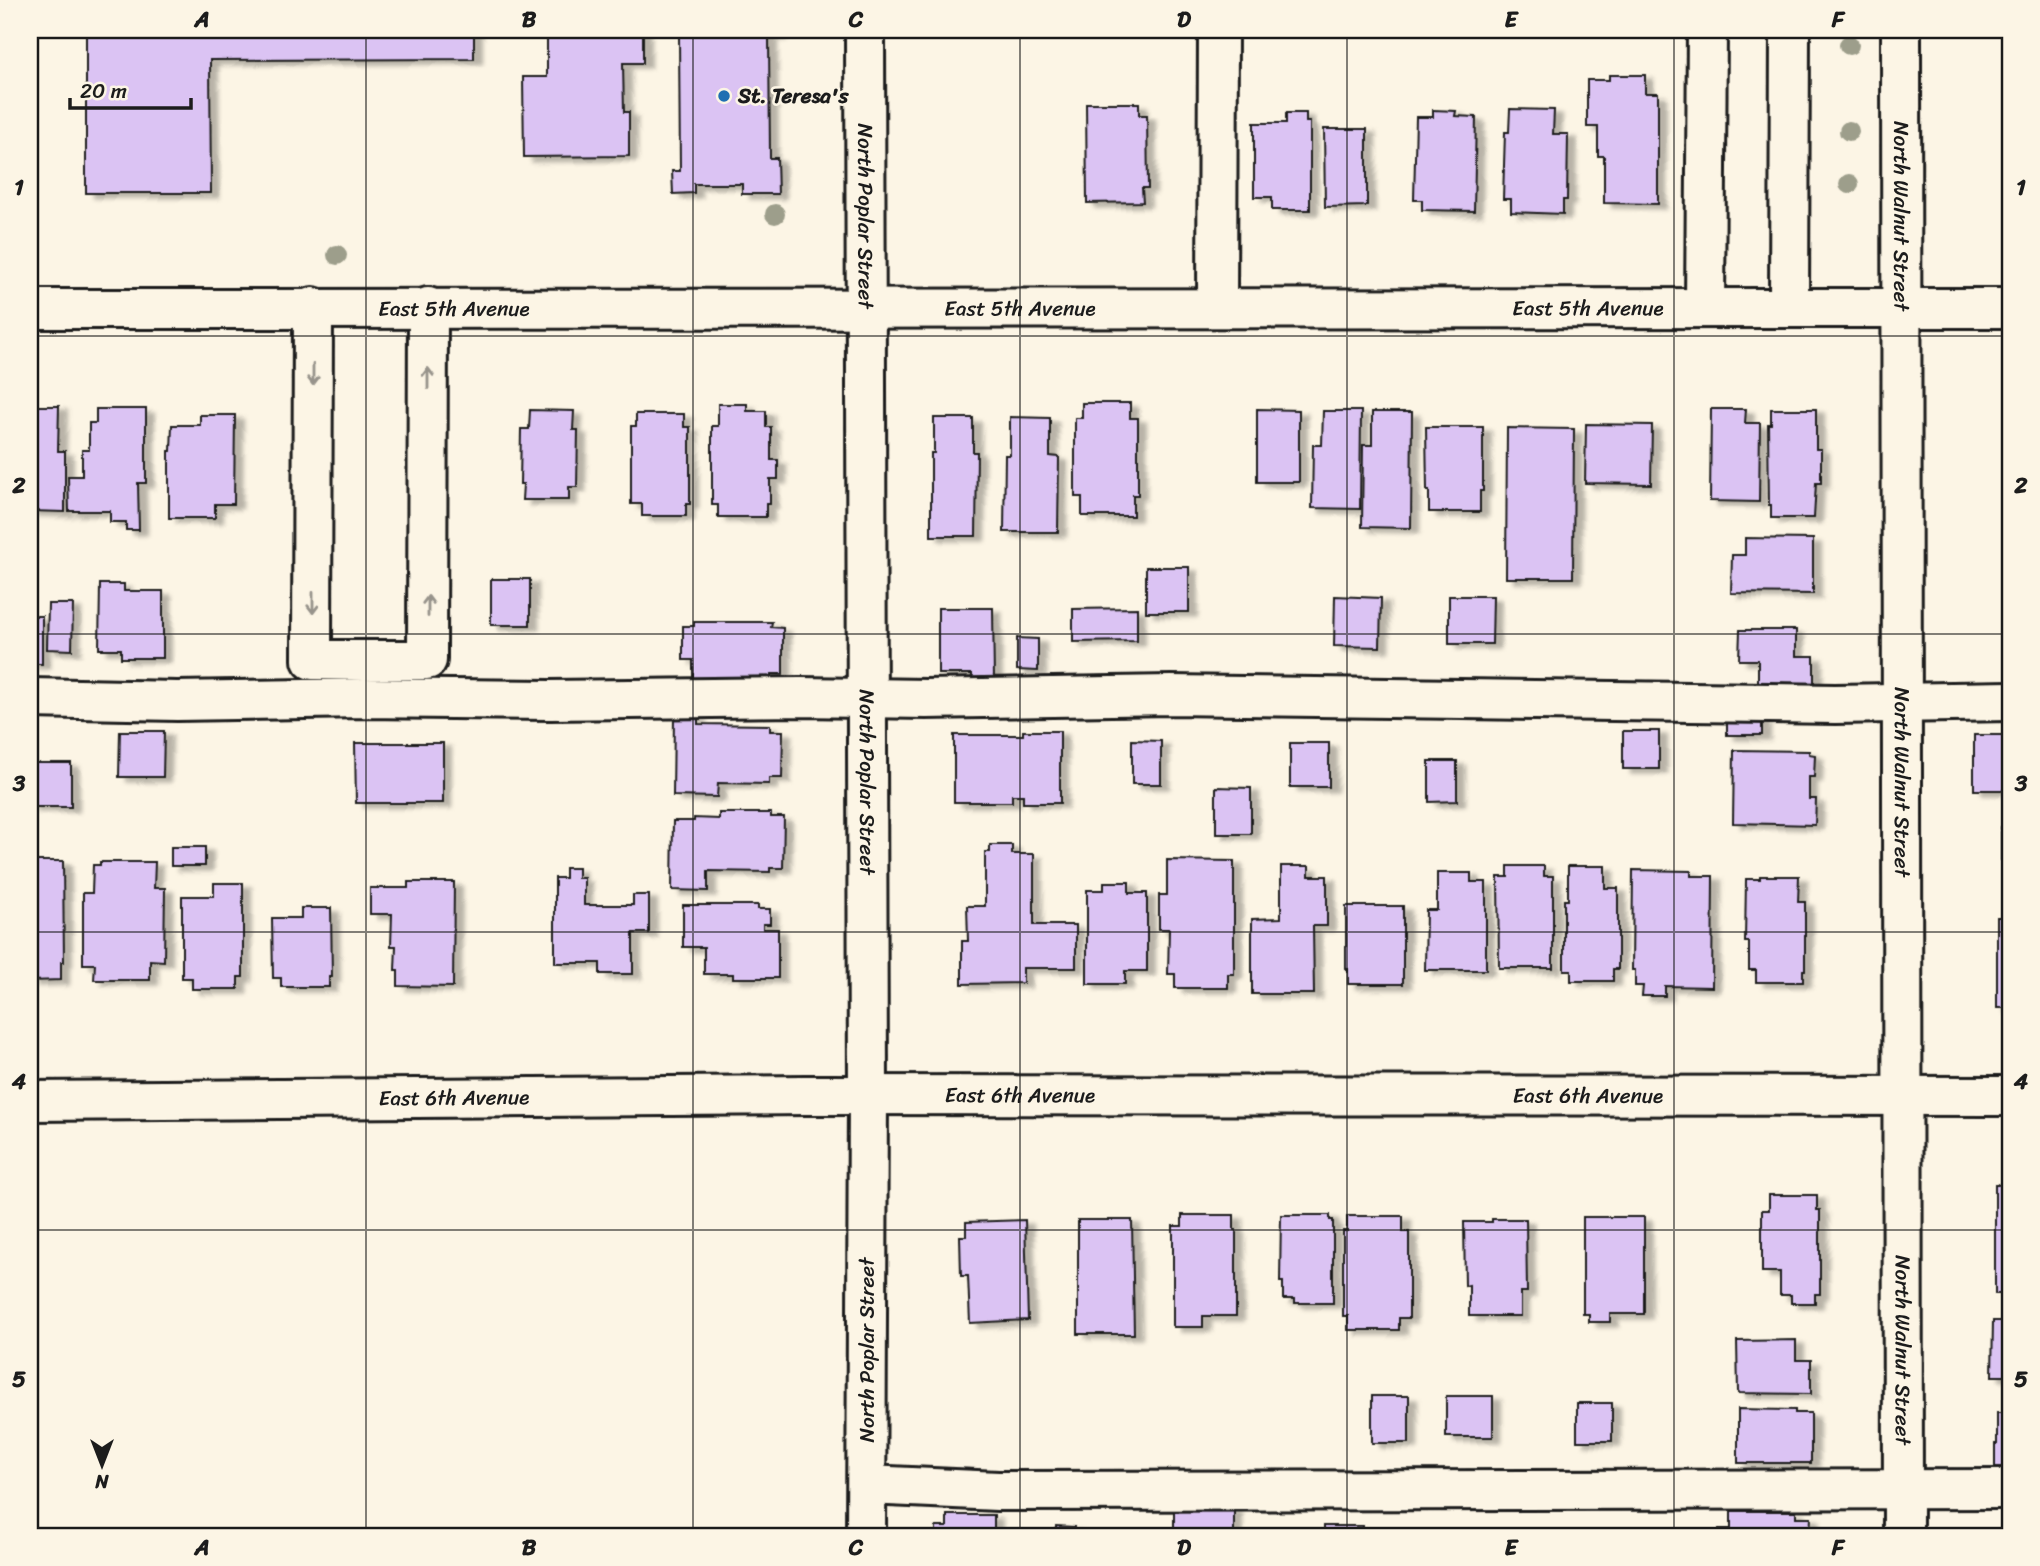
<svg xmlns="http://www.w3.org/2000/svg" width="2040" height="1566" font-family="Sriracha,sans-serif">
<style>
.building{fill:#dbc3f3;stroke:#1c1c1c;stroke-width:2;filter:url(#shadow)}
.lines{fill:none;stroke-linecap:round;stroke-linejoin:round}
.minor-casing{stroke:#1c1c1c;stroke-width:44}
.minor{stroke:#fcf5e5;stroke-width:38}
.tree{fill:#9d9e8b}
.oneway{stroke:#97938b}
.grid{fill:none;stroke:#1c1c1c;stroke-width:2;stroke-opacity:0.55}
.poi-dot{fill:#1f6fb2;stroke:#fcf5e5;stroke-width:2.5}
.labels{text-anchor:middle;stroke-width:5;stroke-linejoin:round;paint-order:stroke}
.poi-label{font-size:21px;font-weight:bold;fill:#1c1c1c;stroke:#fcf5e5;text-anchor:start}
.street-label{font-size:21px;fill:#1c1c1c;stroke:#fcf5e5}
.neatline{fill:none;stroke:#1c1c1c;stroke-width:2.5}
.grid-label{font-size:23px;text-anchor:middle;font-weight:bold;fill:#1c1c1c}
</style>
<defs>
<filter id="shadow"><feDropShadow dx="8" dy="4.5" stdDeviation="2" flood-color="#0004"/></filter>
</defs>
<rect width="100%" height="100%" fill="#fcf5e5"/>
<filter id="ink" filterUnits="userSpaceOnUse"><feTurbulence type="fractalNoise" baseFrequency=".0143" numOctaves="2"/><feDisplacementMap in="SourceGraphic" scale="14" xChannelSelector="R" yChannelSelector="G"/><feConvolveMatrix kernelMatrix="1 2 1 2 8 2 1 2 1" color-interpolation-filters="sRGB"/></filter>
<g filter="url(#ink)">
<g class="building">
<path d="M86,30h388v29l-264,1 1,133h-125z"/>
<path d="M547,30h96v33h-20l1,49h5v44l-105,1 -1,-80h24z"/>
<path d="M675,30h103v5h-9l1,123h7l1,36h-36v-10h-48v9l-21,1 -1,-23h8l-1,-136h-4z"/>
<path d="M1609,75h36v18h13v111l-54,-1v-47h-6v-29h-11v-47h22z"/>
<path d="M1086,103h53v12h8l1,73h-6l1,14 -56,1z"/>
<path d="M1510,109l44,1 -1,24h15l-1,66h-4v14l-52,-2v-13h-8l2,-67h4z"/>
<path d="M1433,110l23,1 -1,5 21,1 -2,94 -52,-1v-10h-8l2,-83h17z"/>
<path d="M1286,113h20v9h4v88h-38v-13h-18v-74h32z"/>
<path d="M1324,129h43v77l-42,1z"/>
<path d="M1082,403h48v15h8v77h-5v21h-51v-19h-7v-79h7z"/>
<path d="M718,404h29v7h19v16h5v33h7v19h-8v25h-4v13h-48v-12h-6v-79h6z"/>
<path d="M30,406h29l-1,45h7v61l-35,-1z"/>
<path d="M96,409h50v74h-8l1,47h-13v-8h-16v-11h-41l-1,-35h14v-26h7v-27h7z"/>
<path d="M1257,409l42,1v72h-42z"/>
<path d="M1711,409h35l-1,14h15l-1,79 -49,-1z"/>
<path d="M1771,409h45v40h5v34h-5l-2,35h-43v-13h-2l-1,-81h3z"/>
<path d="M530,410l44,1 -1,19h5l-1,57h-8v13h-47l1,-16h-3l1,-55h8z"/>
<path d="M1323,411h38l-1,98 -48,-1 1,-63h9z"/>
<path d="M1372,412h40l-1,116 -49,-1 1,-82h9z"/>
<path d="M636,414h48v13h6v77h-4v12h-44v-12h-11v-78h5z"/>
<path d="M200,415h35l-1,89h-19v14h-46v-67h2l1,-26h28z"/>
<path d="M1010,417l40,1v38l9,1 -1,75h-54l1,-77h5z"/>
<path d="M934,418h39v34h4l-1,84h-45v-83h3z"/>
<path d="M1586,424l66,1 -1,59 -66,-1z"/>
<path d="M1426,427h57v64h-3v21h-51v-21h-2z"/>
<path d="M1507,428l67,1 -1,149h-67z"/>
<path d="M1745,538l68,1v55l-82,-1 1,-38h13z"/>
<rect x="1146" y="567" width="43" height="45"/>
<rect x="491" y="579" width="39" height="46"/>
<path d="M100,584h24v7h39v67h-42v-9h-22z"/>
<path d="M1335,596l46,2 -1,49 -46,-1z"/>
<path d="M1449,596h44l-1,48h-43z"/>
<path d="M48,604h25l-1,46 -25,-1z"/>
<path d="M938,608h55l1,72h-22v-6h-34z"/>
<path d="M1137,608v33l-64,1v-33z"/>
<rect x="30" y="616" width="12" height="48"/>
<path d="M694,622h78l-1,5 12,1v46h-12l-1,8 -77,-1v-21h-10v-34h11z"/>
<path d="M1740,630h56v26h18v30h-56v-26h-19z"/>
<path d="M1017,638l21,1v32l-21,-1z"/>
<rect x="1727" y="716" width="35" height="19"/>
<path d="M674,717h24v7l72,1v6h13l-1,47h-13v6l-51,-1 -1,14 -44,-1z"/>
<path d="M120,731h44l-1,46h-44z"/>
<path d="M1023,731h37v72h-37v-8h-11v7h-58v-67h69z"/>
<rect x="1623" y="731" width="36" height="38"/>
<rect x="1974" y="735" width="36" height="55"/>
<path d="M1132,740l29,1v43h-29z"/>
<path d="M355,743h88v60h-87z"/>
<rect x="1290" y="743" width="39" height="44"/>
<path d="M1734,750l75,1v3l6,1 -1,22h-5v22h7l-1,26 -82,-2z"/>
<path d="M1429,761h28v40l-28,1z"/>
<rect x="30" y="763" width="41" height="44"/>
<path d="M1216,787l35,1v46h-35z"/>
<path d="M719,813h52v4h13l-1,51h-13v4l-62,-1v20l-36,-1 1,-69h21v-3l25,1z"/>
<rect x="2001" y="827" width="9" height="33"/>
<path d="M990,845h22v9h22v71h42v43h-53v15l-61,1v-43h6l-1,-35h18v-54h5z"/>
<rect x="171" y="847" width="34" height="19"/>
<path d="M1167,860l67,1v113h-6v14h-53v-14h-7l1,-45h-10v-34h8z"/>
<path d="M30,861h33l1,101h-3v18l-31,1z"/>
<path d="M100,862h55l-1,26h11l-1,73 -14,-1v20h-56l1,-16h-12v-71h9l1,-28h7z"/>
<path d="M1281,866h28v10h18v50h-14l1,68h-62v-75l29,-1z"/>
<path d="M1508,866h36v10h9v92h-54l-1,-91h10z"/>
<path d="M1568,866h37v22h13v81h-5v12h-42v-11h-7v-70h4z"/>
<path d="M565,868h13v10h6v27h49v-10h16v38h-16v41h-33v-11h-45v-85h10z"/>
<path d="M1633,870l58,1v5h22l-1,111 -47,-1v10h-23l1,-10h-8v-16h-3z"/>
<path d="M1437,873h34v9h15v88h-61l1,-60h11z"/>
<path d="M1760,876h39l-1,26h7v68h-2v12h-47v-12h-7v-28h-4l1,-63h14z"/>
<path d="M408,882h46l-1,105 -55,-1v-16h-3l1,-24h-5l1,-32h-22v-26h38z"/>
<path d="M1104,882h25v11h18v78h-22v13h-38v-94h17z"/>
<path d="M214,883h29v94h-5v12h-46v-11h-10v-82h32z"/>
<path d="M683,905h75v4h12v15h-7v5h15v49h-45v-4h-29v-27h-21z"/>
<path d="M1346,906h57v78h-55v-15h-2z"/>
<path d="M301,908h30l1,69h-3v10h-48v-9h-8l-1,-60h29z"/>
<rect x="1997" y="917" width="13" height="91"/>
<path d="M1995,1184h15v122h-9v-12h-6z"/>
<path d="M1769,1195h48v15h3v84h-5v9h-24v-8h-11v-23h-18v-62h7z"/>
<path d="M1182,1215h52v15h2v86h-33v11h-30v-101h9z"/>
<path d="M1281,1215h49v5h3v83h-38v-4h-12v-17h-3z"/>
<path d="M1347,1216h56v16h6v86h-10v12h-51v-14h-5v-85h4z"/>
<path d="M1583,1217h61v97h-34v8h-21v-8h-6z"/>
<path d="M1492,1219h34l1,73h-6v24h-52v-31l-4,1 -1,-64h28z"/>
<path d="M1025,1220l3,100 -58,3 -2,-47h-7l-1,-40h6v-14z"/>
<path d="M1078,1220h54l2,114h-56z"/>
<path d="M1993,1321h17v55h-18z"/>
<path d="M1796,1340v20h15v34l-73,-1 -1,-52z"/>
<rect x="1372" y="1396" width="37" height="47"/>
<rect x="1446" y="1396" width="47" height="41"/>
<rect x="1577" y="1403" width="35" height="38"/>
<path d="M1738,1409l57,1v3h16v50h-73z"/>
<path d="M1997,1413h13v54h-15v-23h2z"/>
<rect x="1174" y="1508" width="60" height="28"/>
<path d="M1731,1511h65v6h15l-1,19h-91v-7h12z"/>
<path d="M947,1515h47v16h-5v5h-53v-9h11z"/>
<path d="M1056,1526l18,1v9h-18z"/>
<rect x="1324" y="1526" width="39" height="10"/>
</g>
<g class="lines">
<defs>
<g id="minor">
<path id="s1" d="M865,30l3,1065 -2,441"/>
<path id="s2" d="M1901,30l2,1506"/>
<path d="M313,307l-1,353h115l1,-353"/>
<path d="M1217,308l1,-278"/>
<path d="M1705,308l2,-278"/>
<path d="M1789,308l1,-278"/>
<path id="s3" d="M30,309l1980,-1"/>
<path d="M30,698l147,3 187,-3 186,2 251,-3 125,2 245,-4 664,9 175,-3"/>
<path id="s4" d="M30,1101l776,-6 1204,1"/>
<path d="M867,1485l131,6 1012,-2"/>
</g>
</defs>
<use href="#minor" class="minor-casing"/>
<use href="#minor" class="minor"/>
</g>
<g class="tree">
<circle cx="1849" cy="45" r="10"/>
<circle cx="1849" cy="131" r="10"/>
<circle cx="1849" cy="184" r="10"/>
<circle cx="775" cy="214" r="10"/>
<circle cx="337" cy="255" r="10"/>
</g>
<defs><path id="oneway-shaft" d="M-6 0H5M1.5-3L5.5 0L1.5 3" fill="none" stroke-width="1.6" stroke-linecap="round" stroke-linejoin="round" transform="scale(1.75)"/></defs>
<g class="oneway">
<use href="#oneway-shaft" transform="translate(313 375) rotate(90)"/>
<use href="#oneway-shaft" transform="translate(428 378) rotate(-90)"/>
<use href="#oneway-shaft" transform="translate(313 603) rotate(90)"/>
<use href="#oneway-shaft" transform="translate(428 606) rotate(-90)"/>
</g>
</g>
<path class="grid" d="M366,30v1506M693,30v1506M1020,30v1506M1347,30v1506M1674,30v1506M30,336h1980M30,634h1980M30,932h1980M30,1230h1980"/>
<circle class="poi-dot" cx="724" cy="96" r="7"/>
<g class="labels">
<g class="poi-label">
<text x="738" y="103">St. Teresa's</text>
</g>
<g class="street-label">
<text dy="7" stroke="none"><textPath href="#s1" startOffset="186">North Poplar Street</textPath></text>
<text dy="7" stroke="none"><textPath href="#s2" startOffset="186">North Walnut Street</textPath></text>
<text dy="7" stroke="none"><textPath href="#s3" startOffset="424">East 5th Avenue</textPath></text>
<text dy="7" stroke="none"><textPath href="#s3" startOffset="990">East 5th Avenue</textPath></text>
<text dy="7" stroke="none"><textPath href="#s3" startOffset="1558">East 5th Avenue</textPath></text>
<text dy="7" stroke="none"><textPath href="#s1" startOffset="752">North Poplar Street</textPath></text>
<text dy="7" stroke="none"><textPath href="#s2" startOffset="752">North Walnut Street</textPath></text>
<text dy="7" stroke="none"><textPath href="#s4" startOffset="990">East 6th Avenue</textPath></text>
<text dy="7" stroke="none"><textPath href="#s4" startOffset="1558">East 6th Avenue</textPath></text>
<text dy="7" stroke="none"><textPath href="#s4" startOffset="424">East 6th Avenue</textPath></text>
<text transform="translate(867 1350) rotate(-90)" y="7">North Poplar Street</text>
<text dy="7" stroke="none"><textPath href="#s2" startOffset="1320">North Walnut Street</textPath></text>
</g>
</g>
<rect width="2040" height="1566" fill="none" stroke="#fcf5e5" stroke-width="77"/>
<g transform="translate(102 1465) rotate(180)" stroke="#fcf5e5" stroke-width="5" paint-order="stroke">
<path d="M0-5L12 26L0 18L-12 26Z" fill="#1c1c1c"/>
<text y="-10" font-size="19" font-weight="bold" text-anchor="middle" fill="#1c1c1c">N</text>
</g>
<path d="M70 98v10h121v-10" fill="none" stroke="#1c1c1c" stroke-width="3.5"/>
<text x="80" y="98" font-size="21" fill="#1c1c1c" stroke="#fcf5e5" stroke-width="5" paint-order="stroke">20 m</text>
<rect x="38" y="38" width="1964" height="1490" class="neatline"/>
<g class="grid-label">
<text x="202" y="27">A</text>
<text x="529" y="27">B</text>
<text x="856" y="27">C</text>
<text x="1184" y="27">D</text>
<text x="1511" y="27">E</text>
<text x="1838" y="27">F</text>
<text x="19" y="195">1</text>
<text x="2021" y="195">1</text>
<text x="19" y="493">2</text>
<text x="2021" y="493">2</text>
<text x="19" y="791">3</text>
<text x="2021" y="791">3</text>
<text x="19" y="1089">4</text>
<text x="2021" y="1089">4</text>
<text x="19" y="1387">5</text>
<text x="2021" y="1387">5</text>
<text x="202" y="1555">A</text>
<text x="529" y="1555">B</text>
<text x="856" y="1555">C</text>
<text x="1184" y="1555">D</text>
<text x="1511" y="1555">E</text>
<text x="1838" y="1555">F</text>
</g>
</svg>
